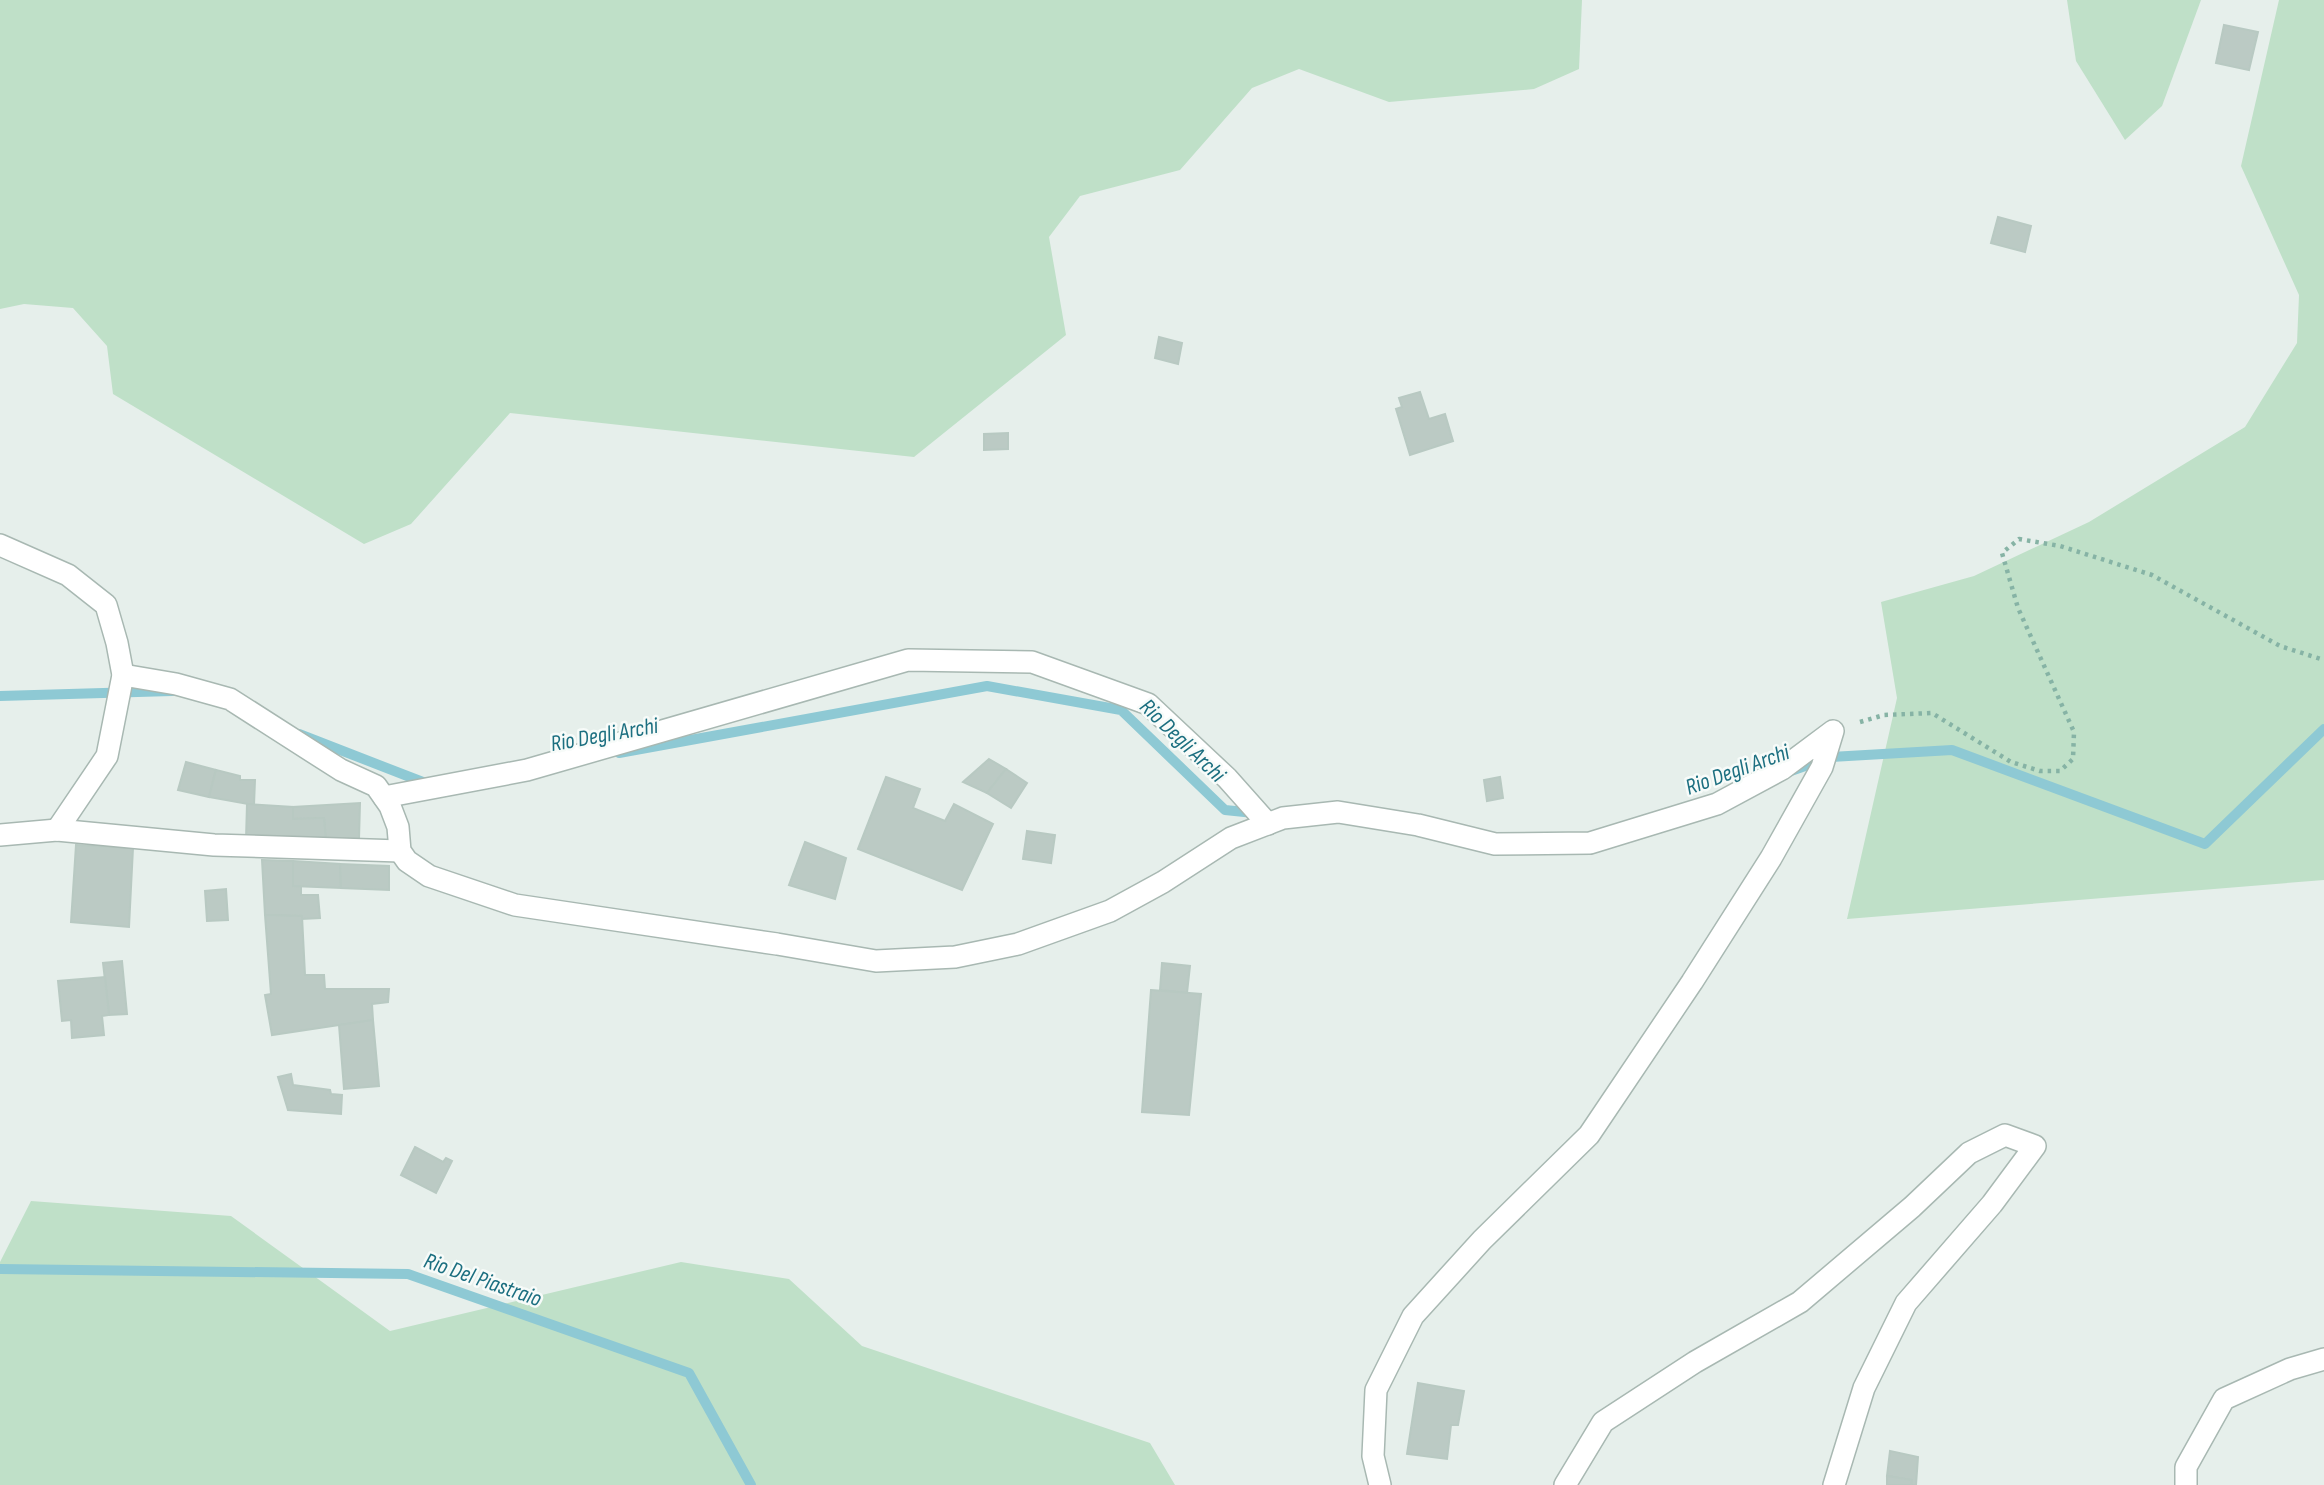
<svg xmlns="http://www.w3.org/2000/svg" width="2324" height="1485" font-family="'Sofia Sans Condensed',sans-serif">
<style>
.green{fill:#bfe0c8}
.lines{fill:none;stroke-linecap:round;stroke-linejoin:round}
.stream{stroke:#8ec9d4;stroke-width:10}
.building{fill:#bbcac4;stroke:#b8c9c2;stroke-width:2}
.minor-casing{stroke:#a8b8b2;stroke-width:24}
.path{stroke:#86b3a5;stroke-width:4.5;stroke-dasharray:3.5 5;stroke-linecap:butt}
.minor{stroke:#fff;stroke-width:21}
.labels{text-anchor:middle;stroke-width:5;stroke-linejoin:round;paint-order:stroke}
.water-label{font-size:23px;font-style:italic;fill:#1c6f80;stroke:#f7fbf9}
</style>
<rect width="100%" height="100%" fill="#e6efeb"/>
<g class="green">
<path d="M0,0h1582l-3,69 -45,20 -145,13 -90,-33 -47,19 -72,82 -100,26 -31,41 17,98 -152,122 -404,-44 -99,111 -47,20 -251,-150 -6,-48 -34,-38 -49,-4 -24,5z"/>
<path d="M2067,0h134l-39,106 -37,34 -49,-79z"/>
<path d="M2279,0h45v880l-477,39 50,-221 -16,-96 93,-26 115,-54 156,-95 52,-84 2,-48 -58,-129z"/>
<path d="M31,1201l200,15 159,115 291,-69 108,17 73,67 288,97 25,42h-1175v-223z"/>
</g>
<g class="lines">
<g class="stream">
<path d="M0,696l172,-5"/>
<path d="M299,734l129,50"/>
<path d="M619,753l368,-67 134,24 104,100 29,3"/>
<path d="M1788,772l43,-15 121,-7 253,94 119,-115"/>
<path d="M0,1269l408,5 281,99 62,112"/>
</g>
</g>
<g class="building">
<path d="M2224,25l34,7 -9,38 -33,-7z"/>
<path d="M1998,217l33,9 -6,26 -34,-9z"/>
<path d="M1159,337l23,6 -4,21 -23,-6z"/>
<path d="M1420,392l9,27 16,-5 8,27 -43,14 -14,-46 6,-2 -3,-9z"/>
<path d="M1008,433v16l-24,1v-16z"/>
<path d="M989,759l17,10 -19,24 -24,-11z"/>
<path d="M186,762l30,8 -7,27 -31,-7z"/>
<path d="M1006,769l21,14 -16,25 -24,-15z"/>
<path d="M216,770l24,6v4h15l-1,25 -45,-8z"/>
<path d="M886,777l34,12 -7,19 32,13 9,-17 39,20 -31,66 -104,-41z"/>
<path d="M1500,777l3,21 -16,3 -3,-21z"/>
<path d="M360,803l-1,36 -33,2 -2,-23 -31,1v-12z"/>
<path d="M247,804l46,3v12l31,-1 2,23 -80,-2z"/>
<path d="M1027,831l28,4 -4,28 -28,-4z"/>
<path d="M805,842l41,16 -11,41 -46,-14z"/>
<path d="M76,845l57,3 -4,79 -58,-5z"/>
<path d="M262,860l31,1v25h8v9h17l2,23 -18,1v-3l-37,-1z"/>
<path d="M293,861l47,3 1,24 -48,-2z"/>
<path d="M340,864l49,2v24l-48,-2z"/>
<path d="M226,889l2,31 -21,1 -2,-30z"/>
<path d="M265,915l37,1 3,59h19l1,14h64l-1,13 -16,2 1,16 -101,15 -7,-40 6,-1z"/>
<path d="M122,961l5,53 -18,1 -6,-52z"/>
<path d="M1162,963l28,3 -3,27 -27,-3z"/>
<path d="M105,977l4,38 -7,1 2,19 -32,3 -1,-18 -9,1 -4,-40z"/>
<path d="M1151,990l50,4 -12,121 -47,-3z"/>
<path d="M373,1020l6,66 -35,3 -5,-64z"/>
<path d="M291,1074l2,11 37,5 1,4 11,1 -1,19 -53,-4 -10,-33z"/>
<path d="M415,1147l28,15 3,-4 6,3 -16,32 -35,-18z"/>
<path d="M1418,1383l46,8 -6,34h-7l-4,34 -40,-5z"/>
<path d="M1890,1451l28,6 -2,28h-5l1,-5 -25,-4z"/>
<path d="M1887,1476l25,4 -1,5h-24z"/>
</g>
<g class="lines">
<defs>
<g id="minor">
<path d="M0,545l68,30 38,30 11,38 6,32 -16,81 -50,74"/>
<path d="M123,675l53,9 54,15 111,71 35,16 14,20 8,21 2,24 7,10 22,15 86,29 262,39 99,17 79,-4 63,-13 92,-33 53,-29 68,-44 52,-20 55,-6 80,13 77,19 95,-1 127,-39 65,-35 51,-38 -11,36 -51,91 -79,124 -103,153 -107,105 -69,76 -37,74 -3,66 7,29"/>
<path d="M384,797l143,-27 381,-110 124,2 116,42 79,74 41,46"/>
<path d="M0,835l57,-5 157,15 186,6"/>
<path d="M1565,1485l38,-63 92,-60 105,-60 112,-95 57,-54 36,-18 30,11 -43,58 -86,99 -42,85 -30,97"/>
<path d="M2186,1485v-18l38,-68 66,-30 34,-10"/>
</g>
</defs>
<use href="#minor" class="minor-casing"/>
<path class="path" d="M1860,722l24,-7 48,-2 79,49 29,9h20l13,-12 1,-27 -56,-124 -16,-55 17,-14 41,7 92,29 128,71 44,14"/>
<use href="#minor" class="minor"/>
</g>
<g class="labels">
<g class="water-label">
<text transform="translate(604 734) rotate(-10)" y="8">Rio Degli Archi</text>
<text transform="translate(1183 740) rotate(44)" y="8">Rio Degli Archi</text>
<text transform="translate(1737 769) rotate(-20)" y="8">Rio Degli Archi</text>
<text transform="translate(483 1279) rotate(19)" y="8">Rio Del Piastraio</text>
</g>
</g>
</svg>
